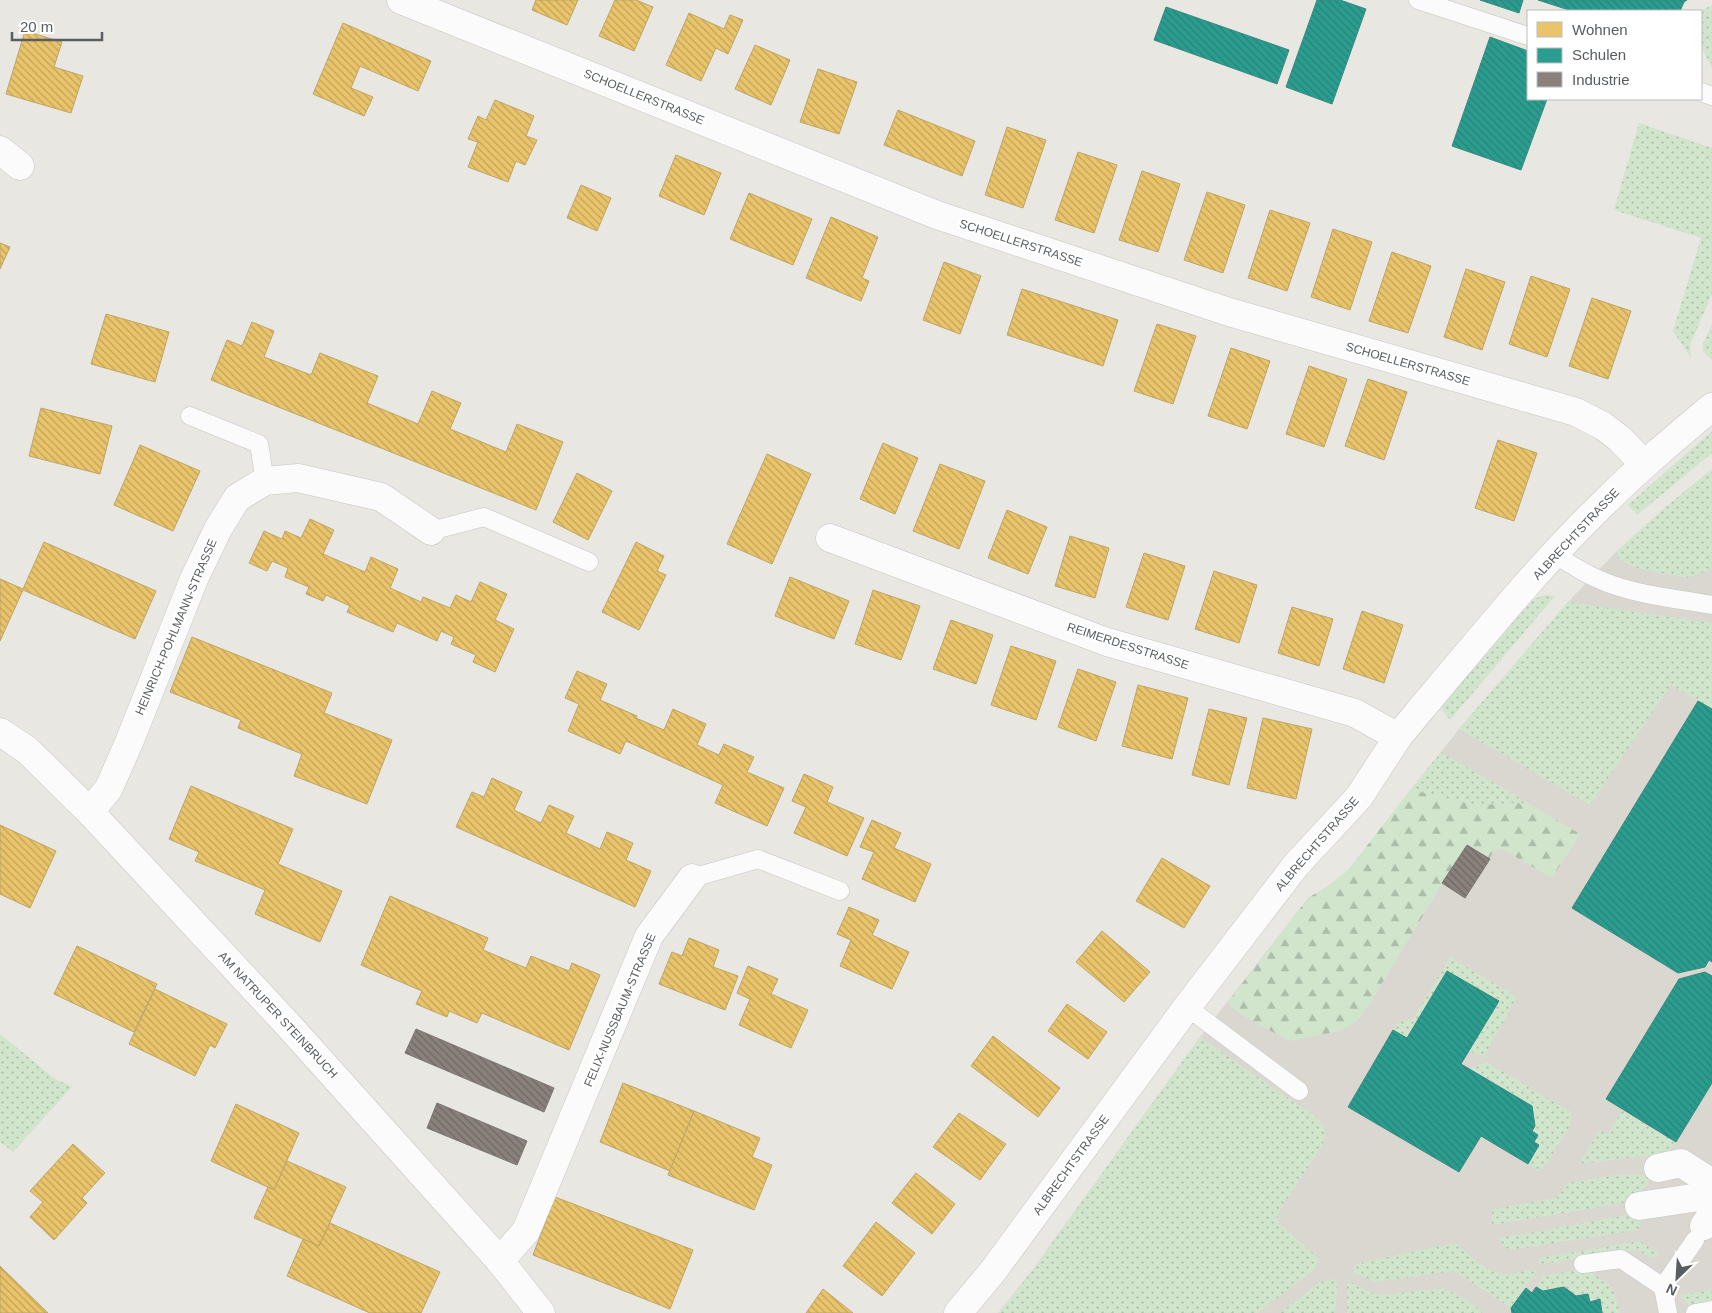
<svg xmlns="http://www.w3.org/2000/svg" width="1712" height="1313" font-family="Helvetica,sans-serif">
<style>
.education{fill:#dad7d1}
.grass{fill:url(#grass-dots)}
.forest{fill:url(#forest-firs)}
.homes{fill:url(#homes-back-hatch);stroke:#bea567}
.schools{fill:url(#schools-back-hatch);stroke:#388a81}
.industry{fill:url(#industry-back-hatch);stroke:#7b7674}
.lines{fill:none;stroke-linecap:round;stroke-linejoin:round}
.lane-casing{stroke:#c5c5c4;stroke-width:19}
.street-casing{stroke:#c5c5c4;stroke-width:29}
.lane{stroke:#fcfbfb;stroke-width:18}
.street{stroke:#fcfbfb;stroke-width:28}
.labels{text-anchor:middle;stroke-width:5;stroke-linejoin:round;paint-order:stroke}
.street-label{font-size:12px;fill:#585d60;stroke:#fff}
</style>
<defs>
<pattern id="grass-dots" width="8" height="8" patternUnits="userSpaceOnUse" patternTransform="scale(1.25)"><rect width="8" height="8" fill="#d1e5cd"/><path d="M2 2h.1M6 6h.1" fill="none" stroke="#acbdaa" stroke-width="1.8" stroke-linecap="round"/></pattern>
<pattern id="forest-firs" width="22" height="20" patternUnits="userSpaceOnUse" patternTransform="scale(1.25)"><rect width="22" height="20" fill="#d1e5cd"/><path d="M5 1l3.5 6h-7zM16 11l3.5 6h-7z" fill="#acbdaa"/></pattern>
<pattern id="homes-back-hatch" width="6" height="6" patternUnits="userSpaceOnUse" patternTransform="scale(1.25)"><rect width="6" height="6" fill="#e9c46a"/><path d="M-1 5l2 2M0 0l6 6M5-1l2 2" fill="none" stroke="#c0a25b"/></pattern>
<pattern id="schools-back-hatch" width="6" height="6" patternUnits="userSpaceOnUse" patternTransform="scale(1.25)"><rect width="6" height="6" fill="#2a9d8f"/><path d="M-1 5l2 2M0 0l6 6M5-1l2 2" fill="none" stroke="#278378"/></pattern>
<pattern id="industry-back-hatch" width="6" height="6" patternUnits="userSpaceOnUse" patternTransform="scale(1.25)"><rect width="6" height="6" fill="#8a817c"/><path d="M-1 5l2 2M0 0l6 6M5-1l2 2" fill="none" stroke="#6e6864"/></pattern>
</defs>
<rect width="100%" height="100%" fill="#e8e7e2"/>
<path class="education" d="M1712,469v844h-714l33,-41 169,-235 108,-139 20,-12 21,-17 110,-140 109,-127 49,-51 49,-44z"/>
<g class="grass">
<path d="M1712,5v63l-11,-22v-35z"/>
<path d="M1639,123l73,25v146l-22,51 1,13 -18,-27 28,-93 -87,-28z"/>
<path d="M1712,324v36l-9,-9v-7z"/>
<path d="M1712,431v22l-75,62 -9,-10z"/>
<path d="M1712,469v98l-5,4 -20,7 -50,-10 -19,-9 -1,-8 49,-44z"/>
<path d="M1544,595l11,1 -105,124 -7,-9 -2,-8 93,-104z"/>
<path d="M1568,602l144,21v86l-41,-24 -81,120 -131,-76z"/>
<path d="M1441,752l87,51 -50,2 -68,-15z"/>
<path d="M1450,957l67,40 -33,60 -15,-6 30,-50 -52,-30 -40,67 -14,-8 5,-7 16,-5z"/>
<path d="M0,1034l54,44 18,9 -59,65 -13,-10z"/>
<path d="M1200,1037l116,80c9,9 10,15 7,27l-44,68 -2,7 2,4 35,31 4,6 -4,10 -56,43h-260l33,-41z"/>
<path d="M1487,1062l84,50 -1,14 -22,36 -10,9 -10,-7 11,-19 -5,-3 4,-7 -6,-4 3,-5 -3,-20 -63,-37z"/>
<path d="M1622,1110l54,32 -8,11 -89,11 21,-34 8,4z"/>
<path d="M1621,1174l22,1 8,3 -16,23 -143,24v-16l64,-11 12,-15z"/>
<path d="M1640,1213l4,6 -6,11 -126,20c-6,-2 -12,-4 -12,-12z"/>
<path d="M1640,1241l19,12 -4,5 -6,-1 -11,-7 -97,14 -3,-2 1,-4z"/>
<path d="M1455,1243c15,12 34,33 55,31 9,-1 19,-7 27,-3l-26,37 -57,-37 -79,11 -21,-10v-5l5,-4z"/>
<path d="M1583,1269c27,15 30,13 37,44h-18l-2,-13 -10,2 -14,-6 -33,-5 -7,-4 7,-11z"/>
<path d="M1335,1279l3,4 -3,30h-55l40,-31z"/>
<path d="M1351,1282l19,10 10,3 64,-7 23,12 15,11v2h-135v-30z"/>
<path d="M1712,1290v15l-22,2 -10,-12z"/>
</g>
<path class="forest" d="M1410,790l68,15 50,-2 52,31 -28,44 -50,-29 -8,2 -29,47 -23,-14 -73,121 -12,16 -17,10 -51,10 -47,-26 -15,-12 81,-105 20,-12 21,-17z"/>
<g class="homes">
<path d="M536,0h42l-11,25 -35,-15z"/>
<path d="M615,0h21l17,7 -19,44 -35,-15z"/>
<path d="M689,13l35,16 6,-14 13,5 -15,34 -12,-6 -15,33 -35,-16z"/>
<path d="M343,23l88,38 -13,30 -58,-25 -9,22 22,9 -9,19 -51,-22z"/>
<path d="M25,31l37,11 -8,25 29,9 -12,37 -65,-19z"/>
<path d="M755,45l35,15 -19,45 -36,-16z"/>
<path d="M818,69l39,13 -18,52 -39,-12z"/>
<path d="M495,100l39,16 -8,20 11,4 -12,25 -9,-4 -8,21 -40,-15 10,-25 -10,-3 10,-23 8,4z"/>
<path d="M898,110l77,31 -13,35 -78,-31z"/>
<path d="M1007,127l39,13 -23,68 -38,-13z"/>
<path d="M1078,152l39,13 -23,68 -39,-13z"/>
<path d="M676,155l45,18 -17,42 -45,-19z"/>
<path d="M1142,171l38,13 -22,68 -39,-12z"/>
<path d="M581,185l30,13 -14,33 -30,-13z"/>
<path d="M1207,192l38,13 -22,68 -39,-13z"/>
<path d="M749,193l63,26 -19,46 -63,-26z"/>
<path d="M1270,210l40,13 -23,68 -39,-13z"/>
<path d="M831,217l47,20 -16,41 7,3 -8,20 -55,-23z"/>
<path d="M1333,229l39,13 -22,68 -39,-13z"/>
<path d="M0,243l10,4 -10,22z"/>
<path d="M1392,252l39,14 -23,67 -39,-12z"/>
<path d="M944,262l37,14 -21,58 -37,-14z"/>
<path d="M1466,269l39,13 -23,68 -38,-13z"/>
<path d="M1531,276l39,13 -23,68 -38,-13z"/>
<path d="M1022,289l96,31 -15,46 -96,-31z"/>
<path d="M1592,298l39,13 -23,68 -39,-13z"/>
<path d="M106,314l63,18 -14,50 -64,-18z"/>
<path d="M252,322l22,9 -10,26 47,18 9,-22 58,23 -11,27 51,21 14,-33 29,12 -11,26 56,23 11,-28 46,18 -27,68 -325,-130 16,-40 15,6z"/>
<path d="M1157,324l39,12 -23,68 -39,-13z"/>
<path d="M1231,348l39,13 -23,68 -39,-13z"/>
<path d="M1309,366l38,13 -23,68 -38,-13z"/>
<path d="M1368,379l39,13 -23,68 -39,-14z"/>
<path d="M41,408l71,18 -12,48 -71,-18z"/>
<path d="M1498,440l39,13 -23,68 -39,-13z"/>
<path d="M883,443l35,15 -23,56 -35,-15z"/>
<path d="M140,445l60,26 -27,60 -59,-26z"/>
<path d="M767,454l44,20 -39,90 -45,-20z"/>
<path d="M940,464l45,17 -26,68 -46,-18z"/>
<path d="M577,473l35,18 -24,49 -35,-18z"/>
<path d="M1007,510l40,17 -19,47 -40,-16z"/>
<path d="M310,519l24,11 -11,24 42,18 6,-15 27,12 -8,19 31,14 2,-5 27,11 6,-13 15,7 9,-20 27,12 -12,26 19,9 -19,43 -22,-10 3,-7 -25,-11 3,-7 -13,-6 -4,10 -40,-18 -4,9 -46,-20 3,-6 -24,-11 -3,6 -17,-7 3,-7 -24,-10 3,-9 -16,-7 -5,10 -18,-8 15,-32 18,8 3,-8 16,7z"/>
<path d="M1070,536l39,12 -14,50 -40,-12z"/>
<path d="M44,542l112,49 -21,48 -112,-49 -23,51v-62l23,10z"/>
<path d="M636,542l28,14 -7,15 9,4 -27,55 -37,-18z"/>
<path d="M1144,553l41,13 -17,54 -42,-13z"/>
<path d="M1214,571l43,14 -18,58 -44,-14z"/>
<path d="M790,577l59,24 -15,38 -59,-23z"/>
<path d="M873,590l47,16 -19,54 -46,-16z"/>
<path d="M1292,607l41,12 -14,47 -41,-13z"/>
<path d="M1362,611l41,14 -19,58 -41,-14z"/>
<path d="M951,620l42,15 -17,49 -43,-15z"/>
<path d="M192,637l140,56 -8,20 68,27 -25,64 -73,-28 8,-22 -64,-26 3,-8 -71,-28z"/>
<path d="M1011,646l45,15 -20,59 -45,-15z"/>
<path d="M1078,669l38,13 -20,59 -38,-14z"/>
<path d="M577,671l30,13 -7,16 37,16 -1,2 28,12 9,-21 33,15 -9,21 22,10 5,-11 30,13 -7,15 37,16 -17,38 -52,-23 8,-18 -97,-44 -6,13 -52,-23 11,-27 -14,-6z"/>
<path d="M1138,685l50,13 -16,61 -50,-13z"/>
<path d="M1209,709l38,9 -18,67 -37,-10z"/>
<path d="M1263,718l49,11 -16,70 -49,-11z"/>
<path d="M804,774l29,13 -6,15 37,16 -17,38 -53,-23 12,-26 -14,-6z"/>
<path d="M492,778l30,14 -8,18 27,13 8,-18 25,11 -8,17 34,16 7,-17 26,11 -7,17 25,11 -16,36 -179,-80 16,-35 12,5z"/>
<path d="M191,786l102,43 -15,35 64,27 -22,51 -65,-28 10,-24 -70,-29 4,-9 -30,-13z"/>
<path d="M872,820l29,13 -7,15 37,16 -16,38 -53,-23 12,-27 -14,-5z"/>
<path d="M0,825l56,26 -26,57 -30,-14z"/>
<path d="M1162,858l48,28 -26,42 -48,-27z"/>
<path d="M390,896l98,42 -5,12 43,18 5,-12 38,15 3,-8 28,12 -31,75 -87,-37 -5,10 -28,-12 -2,6 -31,-13 6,-13 -61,-26z"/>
<path d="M849,907l30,13 -7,15 37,17 -17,37 -52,-23 11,-26 -14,-6z"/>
<path d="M1102,931l48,41 -26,30 -48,-40z"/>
<path d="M689,938l30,12 -6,17 25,9 -13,34 -66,-26 13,-32 10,4z"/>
<path d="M77,946l80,38 -23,48 -80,-38z"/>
<path d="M748,966l30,13 -7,15 37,16 -17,38 -52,-23 11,-26 -13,-6z"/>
<path d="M155,989l72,35 -12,24 -5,-3 -15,31 -66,-32z"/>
<path d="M1067,1004l40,28 -19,27 -40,-28z"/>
<path d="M993,1036l67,52 -22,29 -67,-51z"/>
<path d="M623,1083l71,28 -24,60 -70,-29z"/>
<path d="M236,1104l63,29 -25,57 -63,-29z"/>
<path d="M694,1111l66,27 -8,19 20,8 -18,45 -86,-35z"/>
<path d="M959,1113l47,31 -26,36 -47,-33z"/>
<path d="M73,1144l32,29 -23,25 5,5 -33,37 -24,-23 13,-15 -13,-11z"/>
<path d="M287,1161l59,26 -27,59 -65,-28 14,-31 6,3z"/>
<path d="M916,1173l39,31 -23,30 -40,-31z"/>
<path d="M555,1197l138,53 -23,59 -137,-54z"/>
<path d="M876,1222l39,31 -33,43 -39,-30z"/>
<path d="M330,1223l110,49 -19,41h-51l-83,-37 16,-37 16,7z"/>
<path d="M0,1266l48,47h-48z"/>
<path d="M823,1289l30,24h-47z"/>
</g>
<g class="schools">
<path d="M1317,0h23l26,9 -34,95 -46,-17z"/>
<path d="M1480,0h43l-4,13z"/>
<path d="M1538,0h149l-3,2 -4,9h-108z"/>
<path d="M1166,7l123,43 -12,34 -123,-44z"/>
<path d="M1490,37l38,14v48h19l-26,71 -69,-24z"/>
<path d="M1698,701l14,8v253l-3,-2 -4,7 -27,6 -106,-65z"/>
<path d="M1447,971l52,30 -38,63 71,42 3,20 -3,5 6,4 -4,7 5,3 -11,19 -47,-28 -22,36 -111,-65 45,-77 14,8z"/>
<path d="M1705,972l7,4v107l-36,59 -70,-43 73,-120z"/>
<path d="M1536,1287l7,4 21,-4 12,9 12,-2 2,8 10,-3 2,14h-90l-1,-5 15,-20 6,5z"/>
</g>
<g class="industry">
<path d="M1467,845l23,14 -25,39 -23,-15z"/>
<path d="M416,1029l138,59 -10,24 -139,-59z"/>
<path d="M437,1103l90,38 -10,24 -90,-37z"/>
</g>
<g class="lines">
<defs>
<g id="lane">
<path d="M1418,0l110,36"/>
<path d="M1701,92l11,4"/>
<path d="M190,416l69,28 6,37"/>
<path d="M431,531l53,-14 105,45"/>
<path d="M1554,554c19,12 38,24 59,31 32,11 66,14 99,20"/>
<path d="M692,878l66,-19 82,32"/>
<path d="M1187,1007l112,84"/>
<path d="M1583,1264l38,-5 42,28"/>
<path d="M1668,1313l-5,-26 32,-47"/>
<path d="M1695,1313l17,-3"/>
</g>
<g id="street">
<path d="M401,0l536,215 292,97 347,100 27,14 17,13 24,25"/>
<path d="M0,150l20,16"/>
<path d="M830,538l277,104 248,71 43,24"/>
<path d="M0,732l27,18 63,62 200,215 210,234 41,52"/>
<path d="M90,812l19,-24 21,-48 64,-161 24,-50 19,-31 28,-17 33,-3 83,19 50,34"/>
<path d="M1658,1168l23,-5 31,20"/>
<path d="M1639,1206l73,-11"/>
<path d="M1704,1226l8,-12"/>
<path d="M500,1261l26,-30 123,-295 43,-58"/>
<path d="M958,1313l35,-42 194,-264 109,-142 63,-68 39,-60 18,-22c62,-73 122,-149 191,-215 33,-33 69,-63 105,-93"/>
</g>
</defs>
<use href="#lane" class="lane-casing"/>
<use href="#street" class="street-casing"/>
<use href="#lane" class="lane"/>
<use href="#street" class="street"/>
</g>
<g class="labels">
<g class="street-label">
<text transform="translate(644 97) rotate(22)" y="4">SCHOELLERSTRASSE</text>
<text transform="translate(1021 243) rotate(18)" y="4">SCHOELLERSTRASSE</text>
<text transform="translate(1408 364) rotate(16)" y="4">SCHOELLERSTRASSE</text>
<text transform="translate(1576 534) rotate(-47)" y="4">ALBRECHTSTRASSE</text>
<text transform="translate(176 627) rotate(-67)" y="4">HEINRICH-POHLMANN-STRASSE</text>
<text transform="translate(1128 646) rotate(18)" y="4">REIMERDESSTRASSE</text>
<text transform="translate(1317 844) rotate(-49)" y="4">ALBRECHTSTRASSE</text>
<text transform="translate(620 1010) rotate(-67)" y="4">FELIX-NUSSBAUM-STRASSE</text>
<text transform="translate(278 1015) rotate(47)" y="4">AM NATRUPER STEINBRUCH</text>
<text transform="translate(1071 1165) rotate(-54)" y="4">ALBRECHTSTRASSE</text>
</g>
</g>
<rect x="1527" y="10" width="175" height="90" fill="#ffffff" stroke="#bcbebf"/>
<rect x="1537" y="22" width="25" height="15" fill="#e9c46a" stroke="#bcbebf"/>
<text x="1572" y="35" font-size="15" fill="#585d60">Wohnen</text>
<rect x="1537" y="48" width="25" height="15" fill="#2a9d8f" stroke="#bcbebf"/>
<text x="1572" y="60" font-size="15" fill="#585d60">Schulen</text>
<rect x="1537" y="72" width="25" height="15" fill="#8a817c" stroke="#bcbebf"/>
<text x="1572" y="85" font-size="15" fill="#585d60">Industrie</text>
<g transform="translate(1677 1278) rotate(205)" stroke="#ffffff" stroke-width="4" paint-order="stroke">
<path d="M0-4L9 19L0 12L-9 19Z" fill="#585d60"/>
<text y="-8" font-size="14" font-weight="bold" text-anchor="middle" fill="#585d60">N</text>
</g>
<path d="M12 32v8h90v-8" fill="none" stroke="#585d60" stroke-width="2.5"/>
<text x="20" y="32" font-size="15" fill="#585d60" stroke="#ffffff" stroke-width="4" paint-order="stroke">20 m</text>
</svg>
